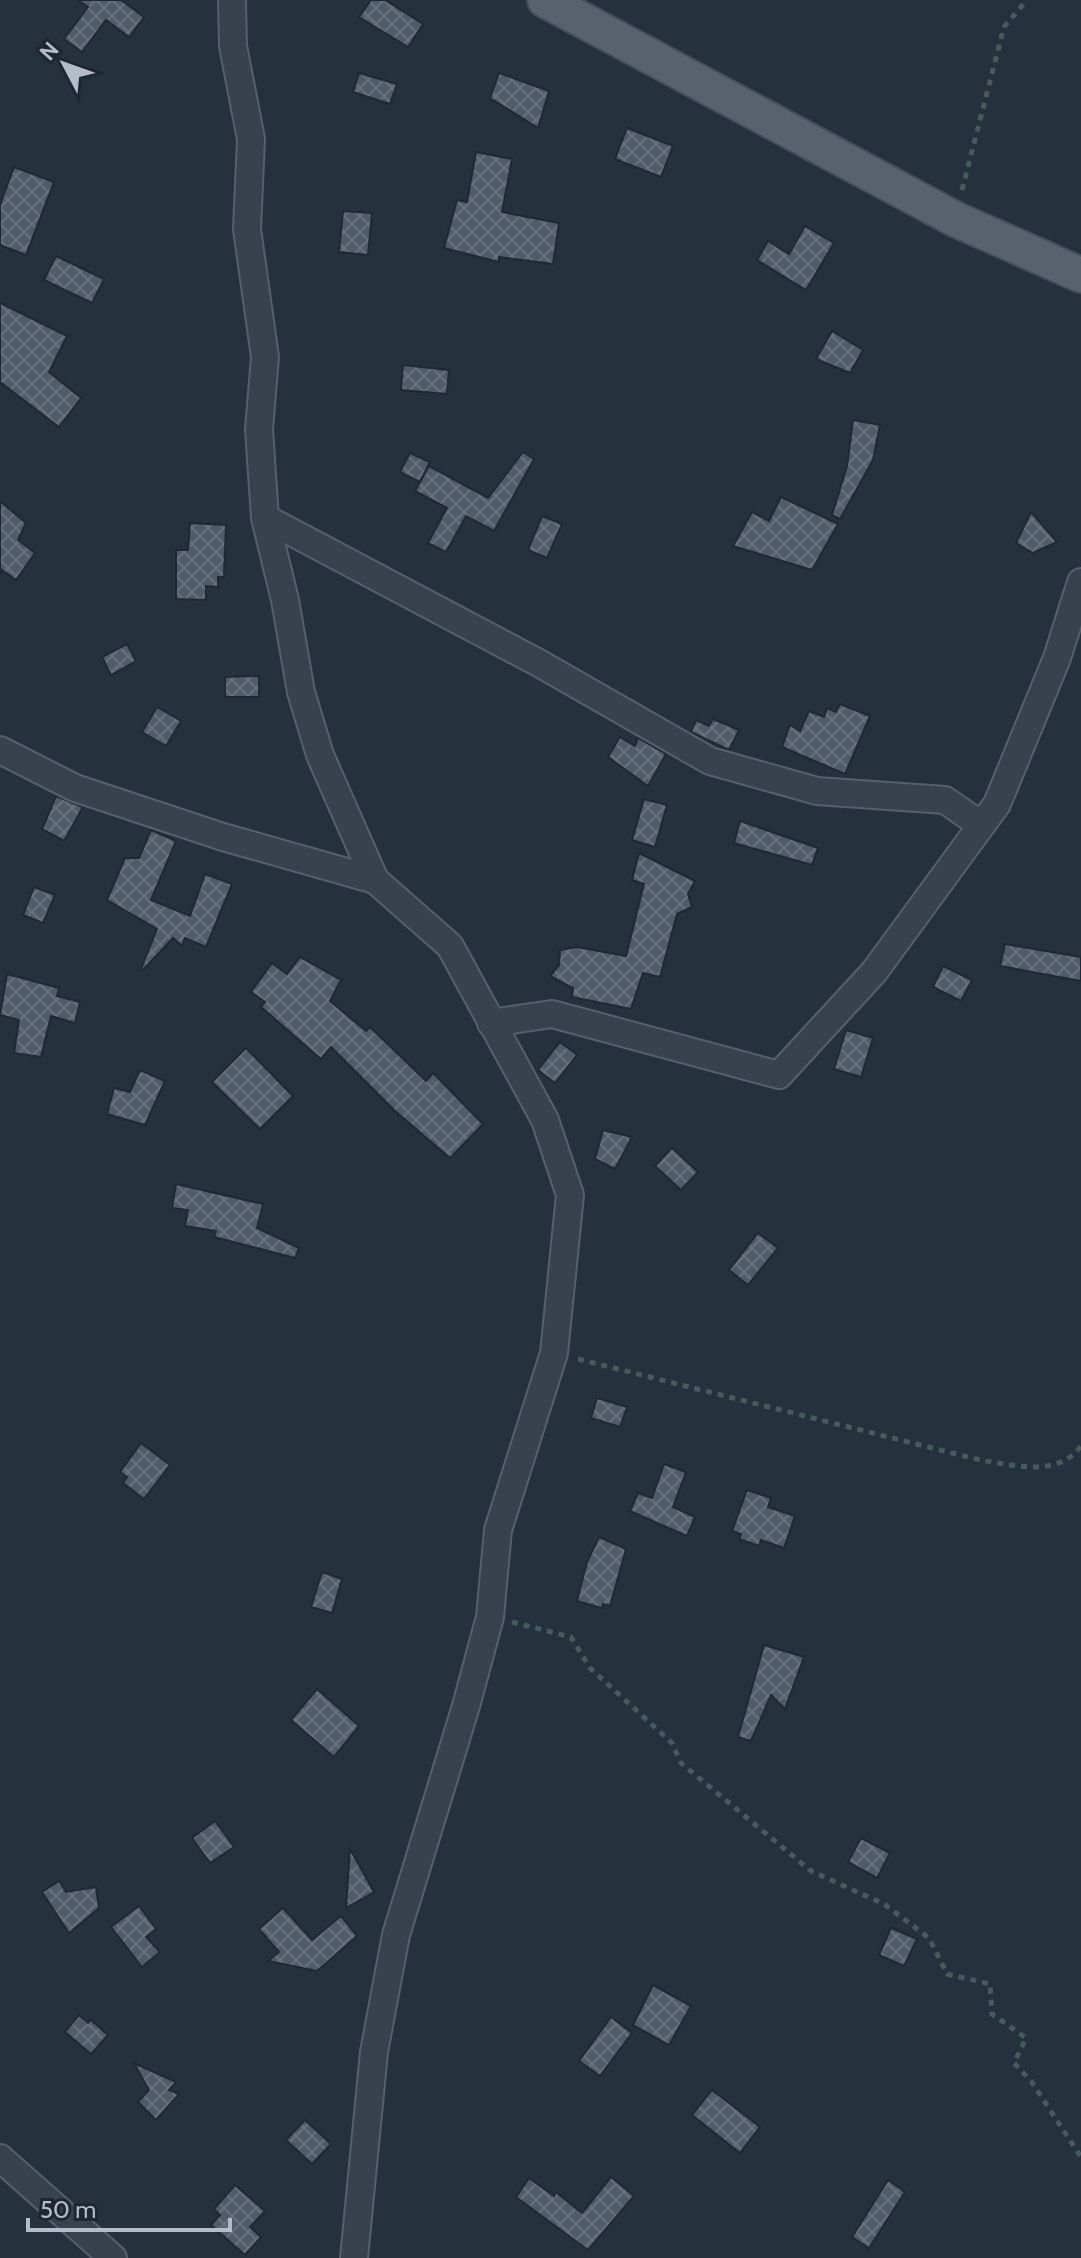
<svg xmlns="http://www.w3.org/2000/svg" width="1081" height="2258" font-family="Cabin,sans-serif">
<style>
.building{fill:url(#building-cross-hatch);stroke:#202933;stroke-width:2}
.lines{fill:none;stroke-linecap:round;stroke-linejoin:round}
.minor-casing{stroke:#57606a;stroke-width:30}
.major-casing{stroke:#454e58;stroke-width:38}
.path{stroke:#475b5c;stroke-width:5;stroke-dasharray:6 6;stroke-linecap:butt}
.minor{stroke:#38424c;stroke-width:26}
.major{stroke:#57626c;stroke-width:34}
</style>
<defs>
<pattern id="building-cross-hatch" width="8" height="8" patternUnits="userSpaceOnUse" patternTransform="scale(2)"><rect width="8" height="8" fill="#505c6a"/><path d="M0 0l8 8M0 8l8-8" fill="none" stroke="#67717e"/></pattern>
</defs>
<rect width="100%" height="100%" fill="#25313c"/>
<g class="building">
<path d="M78,0h43l23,17 -15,20 -23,-17 -24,32 -18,-13 24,-32z"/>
<path d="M371,0h14l38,24 -15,23 -49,-30z"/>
<path d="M359,73l38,11 -7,20 -37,-12z"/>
<path d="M499,73l50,18 -11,37 -48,-30z"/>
<path d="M627,128l46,18 -12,31 -46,-18z"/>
<path d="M476,152l36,7 -10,53 57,11 -6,41 -54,-7v5l-55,-14 13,-48 10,2z"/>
<path d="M14,167l40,15 -28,73 -26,-10v-40z"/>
<path d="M343,211l29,2 -4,42 -29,-3z"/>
<path d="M805,226l29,17 -28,47 -49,-30 11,-19 21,13z"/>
<path d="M56,256l48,23 -12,24 -48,-23z"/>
<path d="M0,303l67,33 -18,36 32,26 -22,29 -59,-45z"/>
<path d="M832,331l31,19 -13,23 -34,-14z"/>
<path d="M403,365l46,5 -2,24 -46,-4z"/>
<path d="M853,420l27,5 -7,35 -33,59 -8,-4 15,-49z"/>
<path d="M523,452l11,7 -40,72 -28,-15 -20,36 -18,-9 19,-35 -32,-17 14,-25 59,32z"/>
<path d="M410,453l20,9 -10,20 -20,-10z"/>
<path d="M781,497l57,27 -26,46 -79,-24 19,-34 17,9z"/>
<path d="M0,501l26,22 -8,17 17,13 -19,27 -14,-10 -2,4z"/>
<path d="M1031,512l26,30 -24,11 -17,-10z"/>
<path d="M542,516l20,8 -15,34 -19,-8z"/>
<path d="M190,523l36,2 -2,52h-6v10l-12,-1v14l-30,-1v-49h12z"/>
<path d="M127,644l9,17 -25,14 -9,-18z"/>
<path d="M259,676v21h-34v-20z"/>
<path d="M840,704l30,12 -25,58 -63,-27 8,-22 10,6 9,-20 15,6 3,-9 9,4z"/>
<path d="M157,707l24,14 -15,25 -24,-14z"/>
<path d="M713,719l26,11 -10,20 -38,-18 5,-12 13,6z"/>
<path d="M620,737l15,9 3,-8 28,16 -18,32 -40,-29z"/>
<path d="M56,796l27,11 -19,34 -22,-12z"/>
<path d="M644,799l23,6 -12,42 -23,-7z"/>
<path d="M740,821l78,27 -6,17 -78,-22z"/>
<path d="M151,830l25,11 -25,59 39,16 15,-42 27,10 -26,63 -21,-9 -3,8 -9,-8 -30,32 -2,-1 16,-40 -50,-29 18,-42h14z"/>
<path d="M639,853l56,28 -7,13 4,13 -15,7 -17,63 -17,-4 -12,36 -59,-12 1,-9 -23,-12 9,-11 1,-15 17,-3 49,9 18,-72 -12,-4z"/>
<path d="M34,887l21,8 -12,28 -20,-8z"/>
<path d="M1005,944l76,13v24l-81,-15z"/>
<path d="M300,957l41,23 -11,21 36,30 4,-4 56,54 7,-8 50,51 -33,34 -55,-47 -64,-64 -10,12 -60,-52 4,-5 -14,-10 21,-29 15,11z"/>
<path d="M943,966l29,14 -11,21 -28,-14z"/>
<path d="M7,974l52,14 -2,8 23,6 -5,21 -24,-7 -10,41 -27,-4 5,-33 -19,-5z"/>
<path d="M846,1030l27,8 -12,39 -27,-8z"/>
<path d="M560,1042l17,13 -22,28 -17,-13z"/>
<path d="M246,1048l47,48 -33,33 -48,-47z"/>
<path d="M140,1070l25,11 -20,44 -38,-11 7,-26 16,4z"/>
<path d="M603,1130l29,7 -17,32 -20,-10z"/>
<path d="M672,1148l26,24 -17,18 -26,-24z"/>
<path d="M176,1184l87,20 -6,24 42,20 -4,10 -81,-21 2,-6 -31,-5 3,-16 -16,-2z"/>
<path d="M758,1233l20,15 -30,37 -19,-15z"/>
<path d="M597,1398l30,9 -7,20 -29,-9z"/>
<path d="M141,1443l29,22 -26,34 -21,-16 4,-6 -7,-5z"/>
<path d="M664,1464l22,8 -13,35 22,10 -8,19 -57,-25 8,-18 14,5z"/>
<path d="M747,1490l24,8 -3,9 27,9 -11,32 -23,-8 -2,6 -20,-7 2,-5 -9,-3z"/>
<path d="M599,1537l27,12 -16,57 -7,-2 -1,4 -25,-7 10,-39z"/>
<path d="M322,1572l20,7 -10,34 -21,-6z"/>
<path d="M764,1645l40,12 -19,52 -14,-14 -20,46 -13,-4z"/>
<path d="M317,1689l42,37 -25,31 -43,-37z"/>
<path d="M215,1821l19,26 -24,16 -18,-25z"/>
<path d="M861,1838l29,15 -13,25 -29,-16z"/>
<path d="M350,1849l24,43 -28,16z"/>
<path d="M59,1881l7,11 30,-5 3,21 -30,25 -27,-41z"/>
<path d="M139,1906l17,23 -10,8 14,15 -18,15 -31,-40z"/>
<path d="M283,1908l29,32 29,-24 16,20 -40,35 -49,-10 11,-9 -20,-23z"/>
<path d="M891,1928l26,11 -13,27 -25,-11z"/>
<path d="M653,1985l38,21 -22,39 -36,-20z"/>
<path d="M79,2015l9,8 3,-3 17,15 -17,19 -26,-22z"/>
<path d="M611,2017l21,16 -32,43 -21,-15z"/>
<path d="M134,2063l42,19 -7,8 10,4 -23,26 -18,-18 11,-12z"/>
<path d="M712,2090l48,37 -20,26 -48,-38z"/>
<path d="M305,2120l26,24 -19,20 -26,-24z"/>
<path d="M611,2177l23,19 -46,54 -72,-53 13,-19 25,18 2,-4 26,21z"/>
<path d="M888,2180l17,12 -36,56 -17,-11z"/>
<path d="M235,2185l30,26 -15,16 11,10 -16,18 -34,-30 9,-10 -6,-6z"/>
</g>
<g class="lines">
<defs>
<g id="minor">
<path d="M232,0l1,46 18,93 -4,90 18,128 -6,72 6,89 20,82 16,92 19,63 55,125 75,66 95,174 25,75 -16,158 -56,177 -8,87 -24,89 -70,229 -22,117 -20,206"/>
<path d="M265,518l272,144 173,99 107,30 128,9 36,25"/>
<path d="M0,750l75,38 148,49 152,43"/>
<path d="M491,1023l61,-9 227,61 95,-103 123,-168 60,-146 24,-76"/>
<path d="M0,2158l113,100"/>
</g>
<path id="major" d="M545,0l410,219 126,56"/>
</defs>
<use href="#minor" class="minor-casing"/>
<use href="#major" class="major-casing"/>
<g class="path">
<path d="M962,190l42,-163 23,-27"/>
<path d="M578,1359l402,101c33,5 78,18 101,-14"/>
<path d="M512,1622l59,15 19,31 82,75 9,20 130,108 73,33 45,34 18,36 43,10 2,30 34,24 -12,25 17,18 50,76"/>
</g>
<use href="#minor" class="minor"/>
<use href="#major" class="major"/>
</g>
<g transform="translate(64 64) rotate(311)" stroke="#1e2731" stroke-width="6" paint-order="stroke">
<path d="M0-6L14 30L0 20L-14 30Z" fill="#b4bdc7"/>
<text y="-12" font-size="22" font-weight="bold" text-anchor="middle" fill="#b4bdc7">N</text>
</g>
<path d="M28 2218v12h202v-12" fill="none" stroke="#b4bdc7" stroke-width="4"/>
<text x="40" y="2218" font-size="24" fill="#b4bdc7" stroke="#1e2731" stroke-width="6" paint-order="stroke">50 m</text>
</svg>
